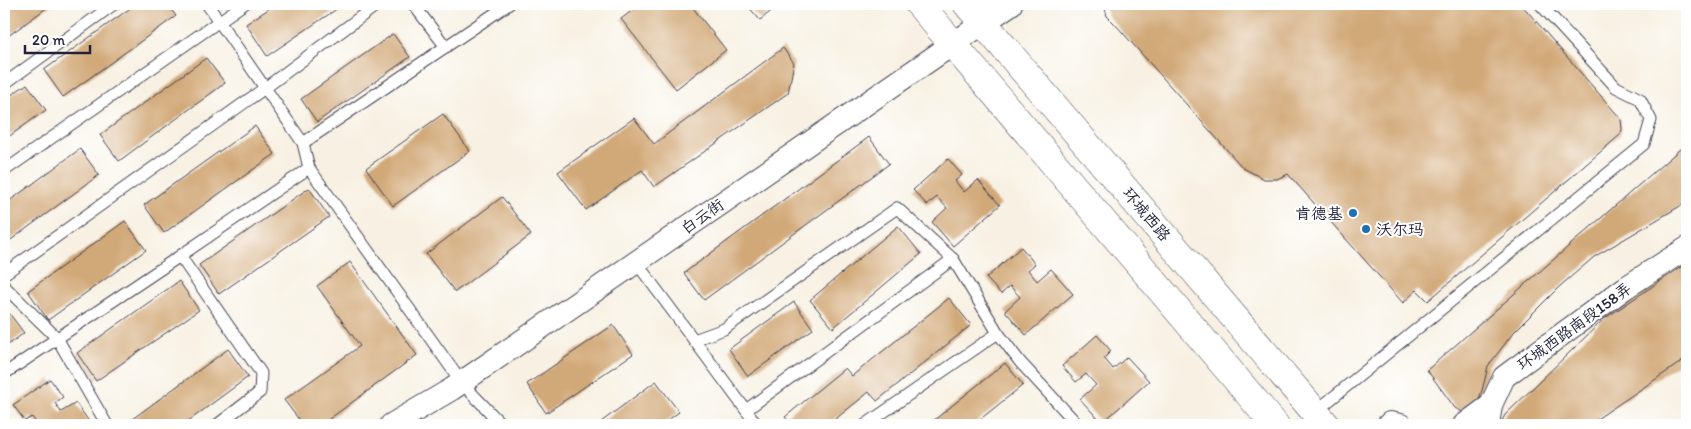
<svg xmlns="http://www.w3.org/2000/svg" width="1691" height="429" font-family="Itim,'LXGW WenKai TC',sans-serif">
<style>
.building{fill:#d1a877}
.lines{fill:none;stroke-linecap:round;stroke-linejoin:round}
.service-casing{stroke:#424154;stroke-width:13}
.minor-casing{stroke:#424154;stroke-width:24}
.primary-casing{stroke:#424154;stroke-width:29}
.service{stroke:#fff;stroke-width:11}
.minor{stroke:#fff;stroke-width:22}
.primary{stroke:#fff;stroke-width:28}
.poi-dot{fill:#1f6fb2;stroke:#fff;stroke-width:2}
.labels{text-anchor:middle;stroke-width:4;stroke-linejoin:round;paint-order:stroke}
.poi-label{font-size:16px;fill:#22223b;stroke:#fff;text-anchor:end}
.street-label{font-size:16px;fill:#22223b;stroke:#fff}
</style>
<rect width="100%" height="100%" fill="#fff"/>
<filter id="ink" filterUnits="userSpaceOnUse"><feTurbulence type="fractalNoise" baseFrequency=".02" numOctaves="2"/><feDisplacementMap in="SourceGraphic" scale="10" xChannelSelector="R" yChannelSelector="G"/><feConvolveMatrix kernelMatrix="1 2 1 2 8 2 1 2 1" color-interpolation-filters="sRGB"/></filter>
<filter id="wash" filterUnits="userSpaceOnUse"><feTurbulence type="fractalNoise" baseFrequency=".0096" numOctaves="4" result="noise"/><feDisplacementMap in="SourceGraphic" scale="20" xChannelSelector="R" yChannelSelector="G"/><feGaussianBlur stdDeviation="1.12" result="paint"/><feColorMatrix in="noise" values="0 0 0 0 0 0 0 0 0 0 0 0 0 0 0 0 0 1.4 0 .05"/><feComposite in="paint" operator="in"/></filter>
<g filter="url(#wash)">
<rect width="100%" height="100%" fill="#f8f1e3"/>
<g id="blocks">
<g class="building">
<path d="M4,4h48l-48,35z"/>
<path d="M136,4h31l9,12 -113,81 -19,-27z"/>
<path d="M276,4h68l-77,52 -21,-32z"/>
<path d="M641,4h49l36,46 -50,39 -55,-70z"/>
<path d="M746,4h34l-20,16z"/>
<path d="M1104,4h417l100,115 1,11 -2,5 -192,166 -11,-11 -14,13 -115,-129 -11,5h-13l-21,-11 -128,-144 -8,-8z"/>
<path d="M393,34l17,23 -93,65 -16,-23z"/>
<path d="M783,48l11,15 -6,30 -134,94 -12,-17 -56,40 -28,-38 76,-54 20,26z"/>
<path d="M206,58l19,25 -106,78 -19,-26z"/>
<path d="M27,84l19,26 -42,30v-40z"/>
<path d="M443,114l27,37 -77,55 -27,-38z"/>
<path d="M255,126l20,28 -111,79 -20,-28z"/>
<path d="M869,137l20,27 -185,136 -20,-27z"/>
<path d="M1687,143v59l-93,55 -35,30 -45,45 -26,34 -5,21 -4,13 -14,13 -10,-5 -28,-38z"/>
<path d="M80,149l19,26 -95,70v-40z"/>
<path d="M948,159l14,16 -7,6 9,11 14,-12 22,25 -47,41 -21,-24 15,-14 -10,-11 -10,8 -14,-15z"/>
<path d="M309,188l20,29 -110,77 -20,-29z"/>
<path d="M502,197l29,38 -76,57 -29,-38z"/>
<path d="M125,221l21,29 -98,70 -20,-29z"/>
<path d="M898,226l23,28 -88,74 -23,-28z"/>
<path d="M1021,247l14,17 -7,6 9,11 14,-12 22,25 -47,41 -21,-24 15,-14 -10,-11 -9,8 -15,-16z"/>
<path d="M350,262l67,93 -96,70h-18l-19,-25 76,-54 -43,-60z"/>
<path d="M1687,263v95l-99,67h-88l5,-10 99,-96z"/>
<path d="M179,281l20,29 -103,71 -19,-28z"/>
<path d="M949,298l22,27 -94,76 -8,-9 -41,33h-36l-7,-8 60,-49 7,8z"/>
<path d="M794,302l19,27 -65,47 -19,-27z"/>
<path d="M9,313l15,20 -20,15v-32z"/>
<path d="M613,325l20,29 -87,59 -19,-29z"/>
<path d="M1097,335l14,16 -7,7 9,11 14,-12 22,24 -47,42 -22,-24 16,-14 -10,-11 -10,8 -14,-16z"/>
<path d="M228,349l20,28 -65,48h-59z"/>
<path d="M1005,363l18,22 -50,40h-45z"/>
<path d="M50,379l13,18 -8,6 6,9 15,-9 14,20 -3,2h-49l-6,-8 -7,4 -12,-16z"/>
<path d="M656,381l23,31 -18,13h-64z"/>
</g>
</g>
</g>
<g filter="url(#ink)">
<use href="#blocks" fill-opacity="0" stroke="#424154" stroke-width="1"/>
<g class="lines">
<defs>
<g id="service">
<path d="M207,4l96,139 6,25 153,215 40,42"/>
<path d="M413,4l33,43"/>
<path d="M4,84l110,-80"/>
<path d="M303,143l206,-139"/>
<path d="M4,171l240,-167"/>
<path d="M180,256l81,117 -1,19 -43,33"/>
<path d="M636,262l121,163"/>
<path d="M4,274l261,-186 113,-84"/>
<path d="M4,286l53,52 50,87"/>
<path d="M694,340l30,-11 173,-121 56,51 45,74 22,29 58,63"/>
<path d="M4,374l167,-112 138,-94"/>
<path d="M746,410l207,-151"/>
<path d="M1315,412l329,-268 7,-24 -11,-21 -24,-12 -76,-83"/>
<path d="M865,425l133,-92"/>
</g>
<g id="minor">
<path d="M391,425l61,-36 559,-385"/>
<path d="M1388,425l2,-2 11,2"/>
<path d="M1464,425l27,-20"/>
<path d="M1488,425l3,-20 13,-28 121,-89 62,-40"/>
</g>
<g id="primary">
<path d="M919,4l356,421"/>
<path d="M967,4l359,421"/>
</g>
</defs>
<use href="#service" class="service-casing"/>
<use href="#minor" class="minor-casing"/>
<use href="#primary" class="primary-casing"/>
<use href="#service" class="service"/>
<use href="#minor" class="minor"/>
<use href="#primary" class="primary"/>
</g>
</g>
<g class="poi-dot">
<circle cx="1353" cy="213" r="5"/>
<circle cx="1366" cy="229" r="5"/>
</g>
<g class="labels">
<g class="poi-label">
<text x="1343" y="219">肯德基</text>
<text x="1376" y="235" text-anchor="start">沃尔玛</text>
</g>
<g class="street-label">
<text transform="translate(1147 214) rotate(50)" y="6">环城西路</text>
<text transform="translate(702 216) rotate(-35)" y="6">白云街</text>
<text transform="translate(1574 326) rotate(-36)" y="6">环城西路南段158弄</text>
</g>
</g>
<rect width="1691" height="429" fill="none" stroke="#fff" stroke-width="20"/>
<path d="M25 45v8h65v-8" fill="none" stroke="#22223b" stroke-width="2.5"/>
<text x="32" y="45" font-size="15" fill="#22223b" stroke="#ffffff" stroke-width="4" paint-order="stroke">20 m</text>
</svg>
